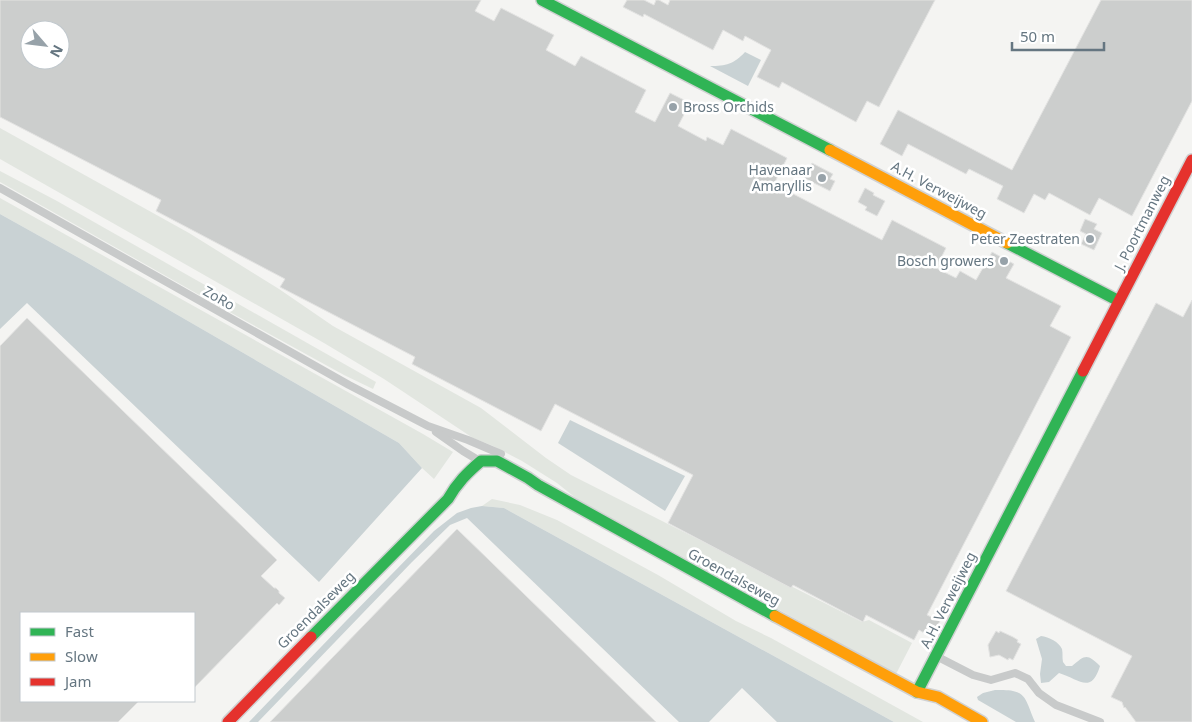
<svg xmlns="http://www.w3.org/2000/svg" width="1192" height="722" font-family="'Noto Sans',sans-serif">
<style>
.green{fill:#e2e6e0}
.water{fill:#c9d2d4}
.building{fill:#cccecd;stroke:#e3e3e2;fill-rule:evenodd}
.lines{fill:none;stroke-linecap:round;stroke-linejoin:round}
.fast-casing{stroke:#d0d1d2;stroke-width:14}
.slow-casing{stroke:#d0d1d2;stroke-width:14}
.jam-casing{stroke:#d0d1d2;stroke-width:14}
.lane{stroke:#c8caca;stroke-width:8}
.fast{stroke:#30b455;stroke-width:11}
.slow{stroke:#ff9f0a;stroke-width:11}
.jam{stroke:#e5322d;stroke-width:11}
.poi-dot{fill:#97a2a9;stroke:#fff;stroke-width:2}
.labels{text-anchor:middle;stroke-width:5;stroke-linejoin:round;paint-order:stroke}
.poi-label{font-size:14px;fill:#657681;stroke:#fff;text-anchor:end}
.street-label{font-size:14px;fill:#657681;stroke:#fff}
</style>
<rect width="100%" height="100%" fill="#f4f4f2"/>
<g class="green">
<path d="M0,128l189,105 90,56 54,37 148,82 65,50 25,17 291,147 7,-2 43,23 -16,31 -319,-175 -20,-16 -35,-22 -29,-15 -20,-8 -89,-59 -60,-36 -324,-184z"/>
<path d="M0,171l57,30 319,181 -3,7 -29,-14 -127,-70 -217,-123z"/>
<path d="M0,198l423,236 30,18 -19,27 -12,-11 -23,-25 -320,-185 -79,-44z"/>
<path d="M492,499l28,6 37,15 101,55 78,46 35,17 152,84h-29l-390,-214 -22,-2z"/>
</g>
<g class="water">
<path d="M745,52l16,8 -13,26 -38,-20c16,0 24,-2 35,-14z"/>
<path d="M0,214l79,44 320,185 23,25 -103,114 -292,-279 -27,26z"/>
<path d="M570,420l115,56 -20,35 -107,-68z"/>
<path d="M482,506l22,2 390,214h-117l-35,-34 -33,34h-30l-212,-204 -17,7 -38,37 -154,160h-9l96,-100 89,-91 23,-18 14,-5z"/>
<path d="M1041,636c8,1 18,6 21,13 1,4 0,9 1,13l3,4h6c13,-11 15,-13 28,0 -9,29 -21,13 -41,7l-10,9 -8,1 -1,-9 2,-15 -6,-20z"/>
<path d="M995,690c32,-1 29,6 40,32h-19l-38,-22 -1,-3 6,-4z"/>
</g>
<g class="building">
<path d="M0,0h481l-6,11 19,10 7,-13 53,27 -8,15 29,16 6,-10 65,34 -11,22 20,10 15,-29 20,10 -12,23 28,15 1,-4 16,8 8,-16 56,29 -13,26 108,56 10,-20 54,28 -10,20 20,10 4,-7 16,9 16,-28 22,12 -8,14 55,28 -11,20 21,11 -144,278 13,6 -9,16 -12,-7 -5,10 -48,-25 -3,7 -70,-37 -2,3 -123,-65 25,-48 -138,-71 -14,27 -129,-67 3,-7 -135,-70 5,-8 -129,-68 5,-11 -161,-83zM30,30h30v30h-30z"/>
<path d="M627,0h17l10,5 2,-5h3l9,5 2,-5h265l-56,107 -12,-6 -11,21 -74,-40 -3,6 -22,-11 14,-27 -26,-14 -2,5 -20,-11 -10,20 -69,-36 -1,3 -20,-10z"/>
<path d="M1101,0h91v101l-60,115 -33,-18 -9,17 -41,-22 -4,7 -11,-6 -10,19 -27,-14 6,-13 -34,-17 -3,5 -58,-30 -6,12 -22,-12 18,-34 114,60z"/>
<path d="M812,163l21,11 -3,5 5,2 -5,10 -26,-13z"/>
<path d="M865,188l9,5 -1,2 12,6 -8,15 -12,-6 2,-3 -9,-5z"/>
<path d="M1085,219l12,5 -3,5 8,4 -8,17 -13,-6 5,-10 -6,-3z"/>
<path d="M1192,300v422h-56l-11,-15 -1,1 -2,-6 -11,-5 21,-41 -126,-65 150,-288 27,14z"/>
<path d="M27,318l250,242 -16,16 13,12h2l3,3v2l6,5 -6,7 -2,-2 -83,85v-75h-173v88h118l-21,21h-118v-376z"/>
<path d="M457,529l199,193h-386z"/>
<path d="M996,631l3,2 1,-2 13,6 5,3 -1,2 4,2 -8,16 -4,-2 -1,2 -9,-5 -9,2 -2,-12z"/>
</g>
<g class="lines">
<defs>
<g id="fast">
<path d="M542,0l288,150"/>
<path d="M1007,243l112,58"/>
<path d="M311,637l137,-138c9,-16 19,-26 33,-38h16l31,17 10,7 237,131"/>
<path d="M917,692l166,-321"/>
</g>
<g id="slow">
<path d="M830,150l177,93"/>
<path d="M775,616l142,76 21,5 44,25"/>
</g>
<g id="jam">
<path d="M1083,371l109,-211"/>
<path d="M228,722l83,-85"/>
</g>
</defs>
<use href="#fast" class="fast-casing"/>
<use href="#slow" class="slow-casing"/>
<use href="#jam" class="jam-casing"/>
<g class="lane">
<path d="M0,188l349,197 79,41 40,14 33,14"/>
<path d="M436,432l27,19 15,9"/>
<path d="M938,657l35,18 18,5 24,-7 13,6 11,14 17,12 44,17"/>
</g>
<use href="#fast" class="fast"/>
<use href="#slow" class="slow"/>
<use href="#jam" class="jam"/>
</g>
<g class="poi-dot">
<circle cx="673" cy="107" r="5"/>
<circle cx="822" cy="178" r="5"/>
<circle cx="1090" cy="239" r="5"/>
<circle cx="1004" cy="261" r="5"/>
</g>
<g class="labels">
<g class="poi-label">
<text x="683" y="112" text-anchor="start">Bross Orchids</text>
<text x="812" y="175">Havenaar<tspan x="812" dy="16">Amaryllis</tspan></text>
<text x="1080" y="244">Peter Zeestraten</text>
<text x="994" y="266">Bosch growers</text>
</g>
<g class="street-label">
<text transform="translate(939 190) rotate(28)" y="5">A.H. Verweijweg</text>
<text transform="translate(1142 223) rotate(-63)" y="5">J. Poortmanweg</text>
<text transform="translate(219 298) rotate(30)" y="5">ZoRo</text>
<text transform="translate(734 577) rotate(29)" y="5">Groendalseweg</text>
<text transform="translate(948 600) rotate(-63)" y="5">A.H. Verweijweg</text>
<text transform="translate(316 610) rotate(-45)" y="5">Groendalseweg</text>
</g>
</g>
<rect x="20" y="612" width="175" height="90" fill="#ffffff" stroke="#c1c8cd"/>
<rect x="30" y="628" width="25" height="8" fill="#30b455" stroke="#c1c8cd"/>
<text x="65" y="637" font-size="15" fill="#657681">Fast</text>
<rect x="30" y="653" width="25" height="8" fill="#ff9f0a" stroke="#c1c8cd"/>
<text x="65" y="662" font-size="15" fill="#657681">Slow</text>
<rect x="30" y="678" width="25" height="8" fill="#e5322d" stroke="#c1c8cd"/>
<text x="65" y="687" font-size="15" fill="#657681">Jam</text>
<g transform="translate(45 45) rotate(118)"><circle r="24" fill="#ffffff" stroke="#c1c8cd"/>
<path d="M0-4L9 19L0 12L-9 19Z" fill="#97a2a9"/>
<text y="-8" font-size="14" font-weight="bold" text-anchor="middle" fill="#657681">N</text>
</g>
<path d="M1012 42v8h92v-8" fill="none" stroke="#657681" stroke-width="2.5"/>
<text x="1020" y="42" font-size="15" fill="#657681" stroke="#ffffff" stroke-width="4" paint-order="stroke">50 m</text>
</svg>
